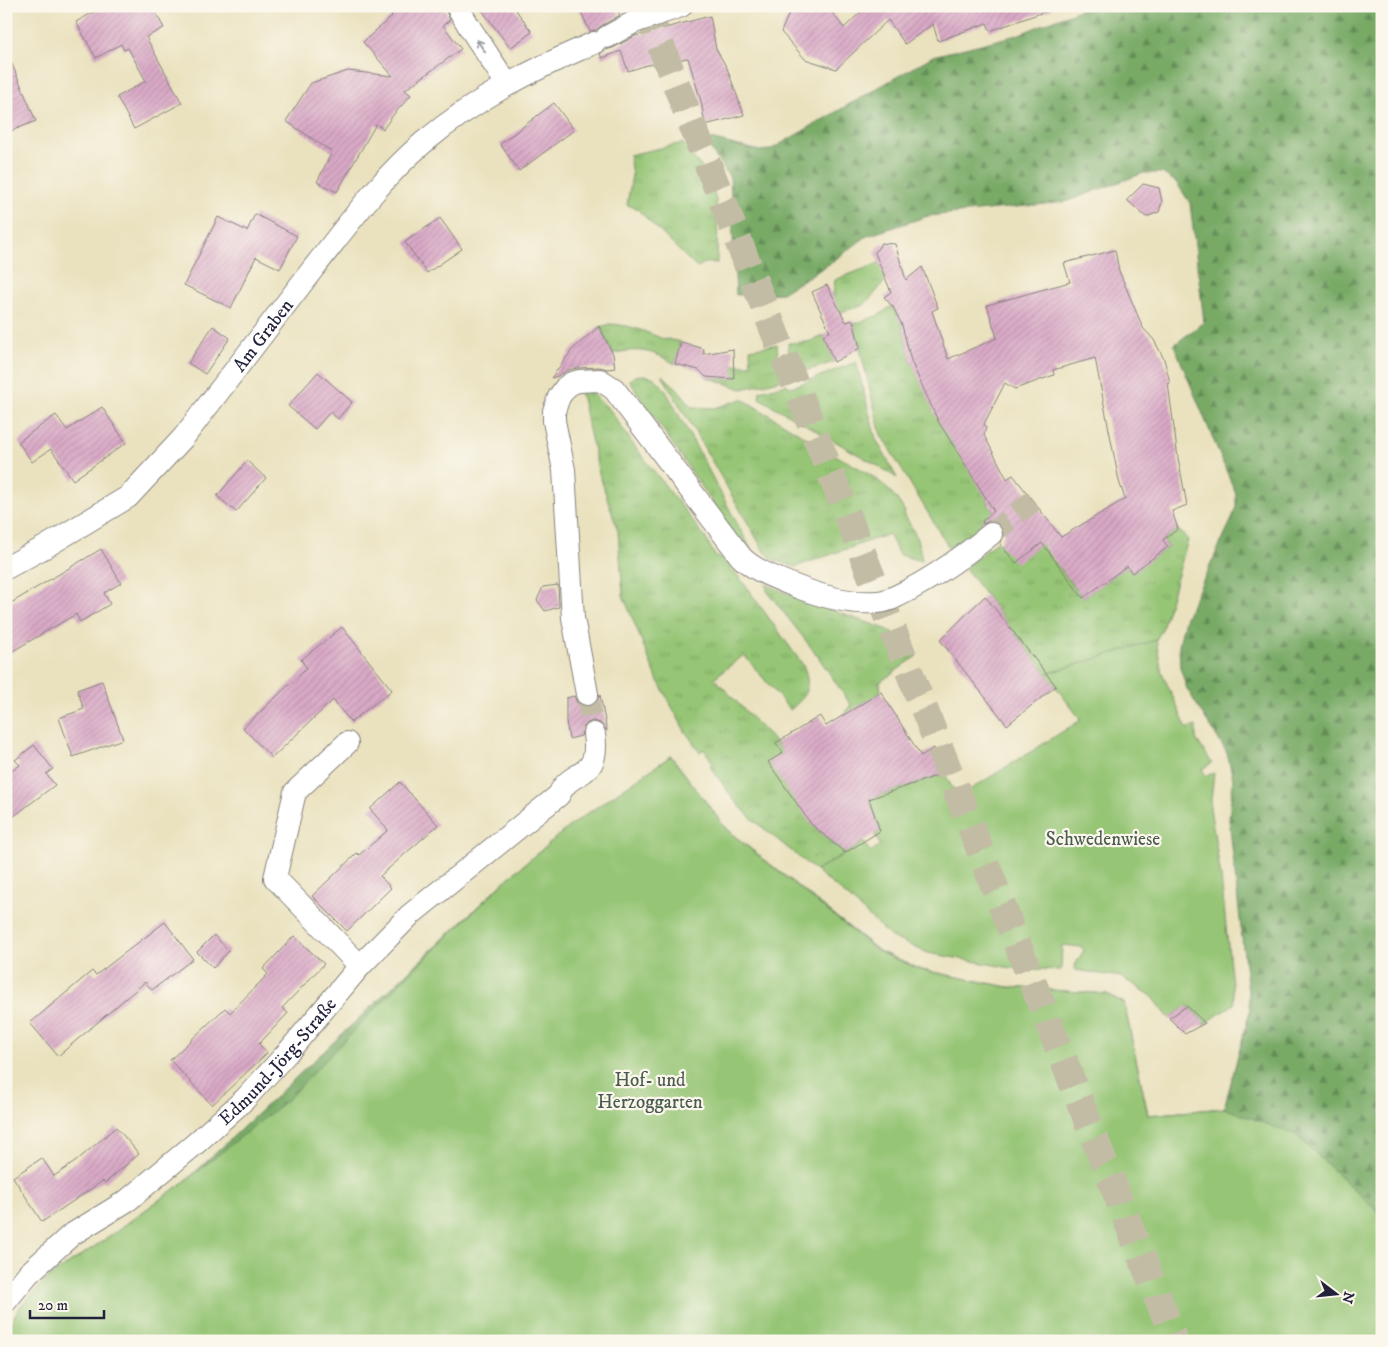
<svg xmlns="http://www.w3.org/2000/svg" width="1388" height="1347" font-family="'IM FELL DW Pica',serif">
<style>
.grass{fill:url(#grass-tufts);stroke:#5c7458}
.forest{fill:url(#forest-firs);stroke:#4d6650}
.park{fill:#95c574;stroke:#5c7458}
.building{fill:url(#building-hatch);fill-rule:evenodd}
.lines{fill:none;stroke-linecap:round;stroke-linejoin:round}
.street-tunnel{stroke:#c2bca5;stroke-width:22;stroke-dasharray:22 11;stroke-linecap:butt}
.secondary-tunnel{stroke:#c2bca5;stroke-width:28;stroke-dasharray:28 14;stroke-linecap:butt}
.street-casing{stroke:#86827d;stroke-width:24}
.street{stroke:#fff;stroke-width:22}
.oneway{stroke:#9c9ca7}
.labels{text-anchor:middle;stroke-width:4.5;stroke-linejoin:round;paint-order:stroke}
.street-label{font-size:19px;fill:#22223b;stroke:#fbf7ec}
.park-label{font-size:19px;fill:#4a5b4f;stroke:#fbf7ec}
</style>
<defs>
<pattern id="grass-tufts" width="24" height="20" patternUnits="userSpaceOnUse" patternTransform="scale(1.25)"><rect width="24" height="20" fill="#95c574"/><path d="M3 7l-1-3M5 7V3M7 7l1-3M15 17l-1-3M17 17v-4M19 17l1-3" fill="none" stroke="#80a965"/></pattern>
<pattern id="forest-firs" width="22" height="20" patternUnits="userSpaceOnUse" patternTransform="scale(1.25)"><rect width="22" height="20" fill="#78aa66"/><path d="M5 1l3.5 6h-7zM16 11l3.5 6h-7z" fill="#628a55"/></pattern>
<pattern id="building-hatch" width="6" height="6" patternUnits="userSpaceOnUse" patternTransform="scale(1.25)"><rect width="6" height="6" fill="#d9a9c6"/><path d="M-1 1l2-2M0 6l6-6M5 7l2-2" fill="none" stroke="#ba91ab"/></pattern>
</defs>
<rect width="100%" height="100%" fill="#fbf7ec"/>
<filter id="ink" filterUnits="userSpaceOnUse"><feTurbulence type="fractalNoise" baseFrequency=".02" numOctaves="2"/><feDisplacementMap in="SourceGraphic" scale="10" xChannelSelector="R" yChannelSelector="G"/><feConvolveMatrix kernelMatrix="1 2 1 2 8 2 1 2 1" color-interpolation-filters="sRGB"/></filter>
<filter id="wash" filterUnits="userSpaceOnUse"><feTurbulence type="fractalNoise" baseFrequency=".0096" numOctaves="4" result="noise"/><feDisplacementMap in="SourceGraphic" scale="20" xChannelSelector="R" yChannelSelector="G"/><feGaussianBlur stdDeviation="1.12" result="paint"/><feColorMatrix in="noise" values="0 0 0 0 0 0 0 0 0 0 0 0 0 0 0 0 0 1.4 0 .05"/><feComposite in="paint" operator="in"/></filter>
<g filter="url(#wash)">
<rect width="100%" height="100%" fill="#eae2bf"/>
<g class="grass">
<path d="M683,143c7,13 19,22 26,35 12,22 8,59 8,85 -10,-1 -13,-1 -20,5l-61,-60 -9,-3 5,-30 -3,-20z"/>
<path d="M879,263l16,5 -18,23 -13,14 -23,7 -9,-9 3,-23z"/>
<path d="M892,306l10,19 9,36 77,140 1,5 5,5 -12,10 3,5 -34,25 -70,-116 -27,-111 25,-9z"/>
<path d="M610,324c21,1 37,8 55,16l2,-1 14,3 -6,22c-21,-13 -38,-17 -62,-10l-13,-27z"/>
<path d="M824,336l10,26 -44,14 -2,-33 20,-1z"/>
<path d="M777,344l3,36 -38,9 -36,-12 27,2v-14h18l-1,-16z"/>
<path d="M856,362l20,77 21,39 -17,-11 -121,-69 1,-7 27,-7 2,3 9,-2z"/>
<path d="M644,375l11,3 10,11 88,164 -17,-16 -107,-157 6,-4z"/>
<path d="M662,375l16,14 14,18 23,1 27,-9c28,16 55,33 83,50 31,19 61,28 80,63l-1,3c10,14 16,29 18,46l-23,-6 -10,-21 -94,33 -23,-8 -8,-8z"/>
<path d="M587,389l23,21 23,34 72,93 10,19 7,3 17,18 64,88c9,20 4,31 -13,45l-46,-55 -30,23 62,65 7,10 28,71 34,29 -29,18 -65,-53 -17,-18 -24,-34 3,-3 -9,-14 -4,3 -15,-21 -28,-52 -34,-84 -5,-64 -19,-58 -19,-83z"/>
<path d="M1178,529l10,11 -26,89 -6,11 -110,34 -81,-106 32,-27 3,3 35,-7 48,61 44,-32 5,7 9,-6 -5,-8 16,-10 5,6 11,-8 -5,-7z"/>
<path d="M766,584l38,17 82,28 18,12 13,15 -37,26 1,10 -21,13 3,76 -21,-65 9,-11 -34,-50 -50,-64z"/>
</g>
<path class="forest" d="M1089,6h293v1335h-1376v-11l15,-25 28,-28 51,-34 88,-64 319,-300 64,-54 100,-69 56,74 152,121 43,19 86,17 99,7 17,9 24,112 76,-7 26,-97 -21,-192 4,-40 -6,-26 -40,-64 -7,-22 -1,-22 6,-26 47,-100 4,-13v-12l-62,-149 30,-23 -14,-119 -14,-21 -14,-9h-18l-79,29 -137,14 -61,20 -38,28 -47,29 -46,2 -6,-117 -28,-41 58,14 10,-1 163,-94 84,-21z"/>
<g class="park">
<path d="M1156,640l6,33 25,56 9,-3v13l16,24 -10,6 4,7 8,-3 -4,35 11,69 13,127 -31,21 -2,-6 -13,-13 -19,12 -17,-22 -31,-19 -46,-7v-5l9,-15 -3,-3 -19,-2 -1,25 -50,-2 -83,-15 -37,-16 -43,-40 -32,-26 48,-29 6,10 10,-7 -5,-10 5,-4 -11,-32 76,-26 12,25 124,-78 -35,-46z"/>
<path d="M671,756l56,74 152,122 43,18 86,17 99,7 17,9 24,112 76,-7 72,27 86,81v125h-1376v-11l15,-25 28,-28 51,-34 88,-64 99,-79 117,-121 103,-100 64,-54z"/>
</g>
<g id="blocks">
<g class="building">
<path d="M104,6h48l12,22 -18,9 36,66 -48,26 -17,-32 29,-16 -18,-33 -4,2 -3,-6 -25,14 -20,-36z"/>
<path d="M403,6h41l6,14 -7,5 18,24 -56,41 6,5 -17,19 -11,15 -7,-5 -39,68 -20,-10 15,-30 -46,-31 25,-38 37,-12 45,5 -30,-34 29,-26 -1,-1z"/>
<path d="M479,6h34l19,26 -22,16z"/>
<path d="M578,6h37l5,9 -19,11 -5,4 -6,1z"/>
<path d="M797,6h30l17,22 23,-22h185v3l-62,22 -3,-8 -49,18 -5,-17 -28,20 -17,-24 -52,49 -31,-10 -24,-27 9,-21z"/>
<path d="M710,16l6,33 11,19 17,47 -39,10 -4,-24 -13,-43 -41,7 -19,6 -7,-20 -19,7 -2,-4 5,-4 8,-2 22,-12z"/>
<path d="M6,50l30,71 -30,12z"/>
<path d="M554,103l20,27 -55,41 -19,-27z"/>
<path d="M1143,184l16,4 3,14 -3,10 -13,5 -19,-17z"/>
<path d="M255,214l42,22 -17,33 -24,-12 -25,51 -47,-23 34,-68 29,14z"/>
<path d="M440,218l22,31 -35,24 -22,-31z"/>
<path d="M881,243l14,1 11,36 16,-13 16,41 -6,3 16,48 49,-21 -10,-33 83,-23 -6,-19 51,-13 4,21 24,57 11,12 10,19 6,24h-2l10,75 9,47 -15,6 6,18 -15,11 5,7 -36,26 -5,-7 -44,32 -41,-55 -26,20 -16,-19 3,-6 1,-5 -3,-8 -6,-3 -5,-1 -7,3 -1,-3 12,-10 -56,-90 -27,-60 -9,-36 -9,-18 -9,-10 7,-5 -16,-39zM1095,358l24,123 6,18 -64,38 -48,-62 -6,4 -23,-44 2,-7 -2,-4 21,-41 10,6 39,-14 -1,-5z"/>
<path d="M827,285l19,37 7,-2 7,28 -26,14 -11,-27 7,-3 -18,-40z"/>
<path d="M213,326l17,12 -25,36 -17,-11z"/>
<path d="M599,326l14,28 2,14 -7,1 -9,-2 -21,1 -10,2 -10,6 -7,2 21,-28z"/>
<path d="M681,342l23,7 -1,5 30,-5 1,30 -28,-2 -7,-7 -24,-6z"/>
<path d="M318,372l34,30 -14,17 -8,-7 -15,17 -27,-23z"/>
<path d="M102,407l24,36 -53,37 -22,-31 -19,13 -14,-20 38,-27 11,15z"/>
<path d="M247,461l19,17 -30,34 -19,-16z"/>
<path d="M101,549l20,34 -17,10 6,11 -30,18 -4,-8 -70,41v-49z"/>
<path d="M558,585l1,22 -14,4 -8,-11 6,-13z"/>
<path d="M985,596l71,90 -49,39 -67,-85z"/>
<path d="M342,627l50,63 -41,32 -18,-22 -61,58 -29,-30 64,-60 -6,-8z"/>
<path d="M102,681l21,58 -50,18 -14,-39 25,-9 -7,-19z"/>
<path d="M881,692l40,64 13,-8 11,25 -76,26 11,32 -35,22 -34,-29 -43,-62 15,-9 -7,-10 44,-27 6,10z"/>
<path d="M600,695l7,36 -7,-8 -7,-2 -6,2 -4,5 -2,8 -12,3 -3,-18v-23l8,-2 3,7 6,3 6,1 7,-3z"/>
<path d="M34,745l19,24 -7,5 9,11 -49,37v-47l14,-10 -5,-5z"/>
<path d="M400,782l38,43 -58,51 11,12 -44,43 -35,-35 45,-43 2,2 29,-25 -18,-21z"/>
<path d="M165,922l28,37 -41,31 -7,-8 -87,74 -28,-33 62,-52 4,4z"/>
<path d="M214,935l15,16 -16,17 -16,-16z"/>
<path d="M294,936l30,28 -42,44 6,5 -29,31 8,9 -55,52 -42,-45 55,-52 5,5 38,-39 -5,-5z"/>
<path d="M1187,1006l18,17 -20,11 -16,-16z"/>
<path d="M116,1127l23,27 -34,29 -2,-2 -61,41 -29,-45 29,-19 12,18 21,-14z"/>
</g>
</g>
</g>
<g filter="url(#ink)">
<use href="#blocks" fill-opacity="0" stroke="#86827d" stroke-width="1"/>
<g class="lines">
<g class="street-tunnel">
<path d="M991,534l42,-33"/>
<path d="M587,694l7,40"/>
</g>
<path class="secondary-tunnel" d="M645,6l530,1335"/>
<defs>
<g id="street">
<path d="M457,6l13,22 37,56"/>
<path d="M607,37l27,-15 47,-16"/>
<path id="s1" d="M6,568l39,-21 83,-50 55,-59c43,-56 86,-112 129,-168 35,-44 69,-92 112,-128 53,-44 107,-72 170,-99"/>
<path d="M587,694l-14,-76 -9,-148 -10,-49v-10l5,-14 7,-10 6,-4 7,-2 21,-1 14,9 127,168c14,14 35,21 54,29 25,10 54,18 82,16 11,0 22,-7 32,-12 30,-16 56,-35 82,-56"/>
<path d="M347,743l-52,49 -20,86 85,88"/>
<path id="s2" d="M6,1301l22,-27 43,-39 57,-35 67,-56 50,-45 43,-47 72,-86 50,-51 149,-120c11,-28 42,-13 35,-61"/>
</g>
</defs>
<use href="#street" class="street-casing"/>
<use href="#street" class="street"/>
</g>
<defs><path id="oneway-shaft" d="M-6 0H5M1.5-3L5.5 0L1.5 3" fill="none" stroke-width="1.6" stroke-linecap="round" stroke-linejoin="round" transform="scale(1.25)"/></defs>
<use class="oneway" href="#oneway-shaft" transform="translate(481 46) rotate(-124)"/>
</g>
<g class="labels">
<g class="street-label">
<text dy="7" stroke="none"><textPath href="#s1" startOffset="352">Am Graben</textPath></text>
<text dy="7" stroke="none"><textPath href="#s2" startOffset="364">Edmund-Jörg-Straße</textPath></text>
</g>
<g class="park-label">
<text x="1103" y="845">Schwedenwiese</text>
<text x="650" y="1086">Hof- und<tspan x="650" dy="22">Herzoggarten</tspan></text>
</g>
</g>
<rect width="1388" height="1347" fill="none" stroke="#fbf7ec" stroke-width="25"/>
<g transform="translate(1336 1294) rotate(106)" stroke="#fbf7ec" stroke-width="4" paint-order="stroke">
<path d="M0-4L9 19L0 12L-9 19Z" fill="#22223b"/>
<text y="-8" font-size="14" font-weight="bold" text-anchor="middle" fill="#22223b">N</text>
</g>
<path d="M30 1310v8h74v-8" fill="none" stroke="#22223b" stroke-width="2.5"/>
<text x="38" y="1310" font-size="15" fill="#22223b" stroke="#fbf7ec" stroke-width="4" paint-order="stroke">20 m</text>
</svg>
